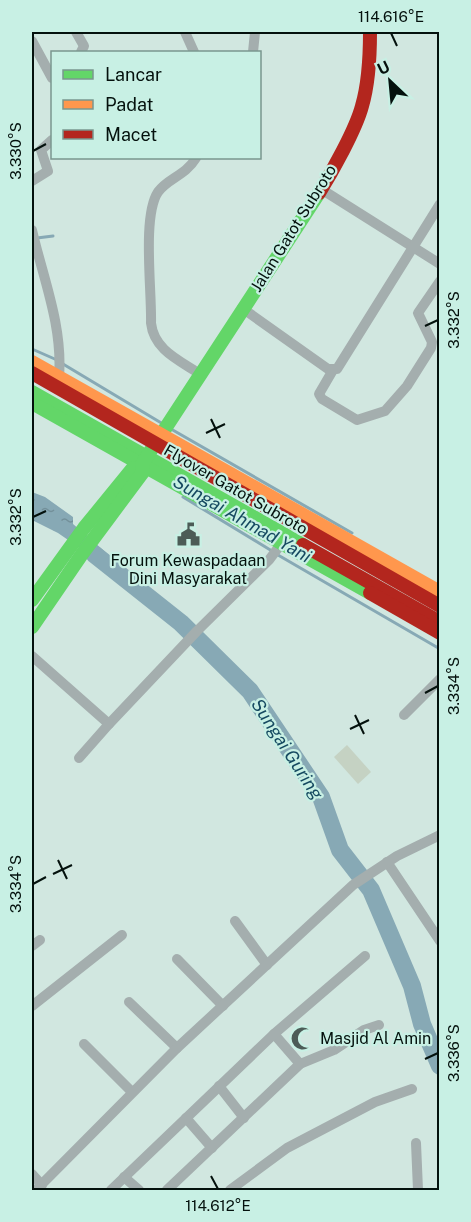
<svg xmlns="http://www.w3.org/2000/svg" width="471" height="1222" font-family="'Public Sans',sans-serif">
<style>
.pitch{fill:#c5d2c3}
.water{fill:url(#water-ripples)}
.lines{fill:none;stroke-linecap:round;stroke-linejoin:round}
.stream{stroke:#87a9b5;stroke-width:3}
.river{stroke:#87a9b5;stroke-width:18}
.street{stroke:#a4aeae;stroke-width:10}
.fast{stroke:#63d668;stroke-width:14}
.slow{stroke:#ff974d;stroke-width:14}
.jam{stroke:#b3261e;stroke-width:14}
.ticks{fill:none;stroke:#04110d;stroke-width:2}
.labels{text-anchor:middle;stroke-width:4.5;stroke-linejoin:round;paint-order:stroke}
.street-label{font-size:16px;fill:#04110d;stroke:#c8f0e4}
.poi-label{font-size:16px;fill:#04110d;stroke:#c8f0e4}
.water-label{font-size:18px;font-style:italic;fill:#164a61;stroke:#c8f0e4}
.neatline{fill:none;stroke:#04110d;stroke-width:2}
.ticks-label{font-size:15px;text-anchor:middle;fill:#04110d}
</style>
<defs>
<pattern id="water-ripples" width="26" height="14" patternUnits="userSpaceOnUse" patternTransform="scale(1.5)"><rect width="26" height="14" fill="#87a9b5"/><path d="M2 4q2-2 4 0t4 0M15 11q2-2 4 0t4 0" fill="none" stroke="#73909a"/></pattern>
</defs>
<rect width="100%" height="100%" fill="#d1e7e0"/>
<path class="pitch" d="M347,745l24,27 -13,12 -24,-27z"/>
<path class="water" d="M32,492l13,5 28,20v7l44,38 -4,9 -55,-38 -26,-13z"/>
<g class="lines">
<g class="stream">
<path d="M37,238l16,-2"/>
<path d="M32,349l25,11"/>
<path d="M63,364l100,60"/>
<path d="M171,429l181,104"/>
<path d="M183,497l89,54"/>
<path d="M278,555l162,94"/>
</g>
<path class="river" d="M94,554l87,69 69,68 71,106 19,53 31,40 41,96 10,38 18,42"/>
<g class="street">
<path d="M76,32l8,14 -3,6"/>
<path d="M185,32l9,20"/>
<path d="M32,41l20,37"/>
<path d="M253,52l2,-20"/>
<path d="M196,158c-11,18 -28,20 -38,34 -16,24 -6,99 -7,131 3,27 28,37 49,51"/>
<path d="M32,181l16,-10 -7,-21 11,-10"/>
<path d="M321,189l119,75"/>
<path d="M32,230c11,48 31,96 27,147"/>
<path d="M242,308l86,61h9l103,-165"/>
<path d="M333,370l-14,24 3,5 35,21 28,-9 22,-25 24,-38 1,-6 -14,-29 22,-32"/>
<path d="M32,656l77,68 88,-93 72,-71 12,-16"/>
<path d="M404,715l36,-36"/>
<path d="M79,758l30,-34"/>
<path d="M387,862l53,79"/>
<path d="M235,921l32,44"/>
<path d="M32,946l8,-6"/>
<path d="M177,959l46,47"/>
<path d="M129,1002l48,46"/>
<path d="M32,1006l90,-71"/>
<path d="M274,1034l26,30"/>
<path d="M84,1044l48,48"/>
<path d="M219,1086l25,32"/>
<path d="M186,1118l26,30"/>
<path d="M416,1143l2,47"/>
<path d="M32,1174l10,11"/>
<path d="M124,1177l15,13"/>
<path d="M36,1190l141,-142 176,-163 44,-29 43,-21"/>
<path d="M111,1190l163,-156 91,-78"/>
<path d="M167,1190l133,-126 34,-14 30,-20 15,-5"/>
<path d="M230,1190l57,-42 88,-46 37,-13"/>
</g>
<g class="fast">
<path d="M32,392l271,153"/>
<path d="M32,403l338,190"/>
<path d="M32,600l52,-72 49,-60"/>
<path d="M32,627l50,-73 61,-82 -1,-8 177,-271"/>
</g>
<path class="slow" d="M32,362l408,230"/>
<g class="jam">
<path d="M319,193c13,-21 37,-64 43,-87 7,-24 8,-49 8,-74"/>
<path d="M32,373l408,233"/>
<path d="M303,545l137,77"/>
<path d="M370,593l70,40"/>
</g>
</g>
<path class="ticks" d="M391,33l6,13M33,151l13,-7M425,326l13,-6M211,419l9,19M206,433l19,-9M33,517l13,-6M425,693l13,-7M355,715l9,19M350,729l19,-9M58,860l9,19M53,874l19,-9M33,884l13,-7M425,1059l13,-6M211,1176l7,13"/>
<defs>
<symbol id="civic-bare" viewBox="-9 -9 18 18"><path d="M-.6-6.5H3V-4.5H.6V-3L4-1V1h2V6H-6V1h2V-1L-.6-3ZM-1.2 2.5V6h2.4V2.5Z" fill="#4c5c57" stroke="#c8f0e4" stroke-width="2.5" paint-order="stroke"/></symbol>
<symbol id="mosque-bare" viewBox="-9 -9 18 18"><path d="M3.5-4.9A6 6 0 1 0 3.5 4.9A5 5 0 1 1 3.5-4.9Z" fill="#4c5c57" stroke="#c8f0e4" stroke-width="2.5" paint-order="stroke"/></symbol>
</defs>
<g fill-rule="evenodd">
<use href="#civic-bare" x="172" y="518" width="33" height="33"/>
<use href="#mosque-bare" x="286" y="1022" width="33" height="33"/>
</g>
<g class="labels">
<g class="street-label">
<text transform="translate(293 228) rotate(-58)" y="6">Jalan Gatot Subroto</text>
<text transform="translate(236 489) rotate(30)" y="6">Flyover Gatot Subroto</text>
</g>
<g class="poi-label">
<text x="188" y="566">Forum Kewaspadaan<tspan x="188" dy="18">Dini Masyarakat</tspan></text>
<text x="320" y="1044" text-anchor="start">Masjid Al Amin</text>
</g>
<g class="water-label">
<text transform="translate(242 519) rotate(30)" y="6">Sungai Ahmad Yani</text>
<text transform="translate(287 749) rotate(57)" y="6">Sungai Guring</text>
</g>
</g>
<rect width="471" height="1222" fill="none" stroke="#c8f0e4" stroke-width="66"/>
<rect x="51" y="51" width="210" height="108" fill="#c8f0e4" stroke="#7a978e" stroke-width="1.5"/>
<rect x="63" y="70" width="30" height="9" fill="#63d668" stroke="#7a978e" stroke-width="1.5"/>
<text x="105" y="81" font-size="18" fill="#04110d">Lancar</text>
<rect x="63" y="100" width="30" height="9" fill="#ff974d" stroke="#7a978e" stroke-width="1.5"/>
<text x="105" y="111" font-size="18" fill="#04110d">Padat</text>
<rect x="63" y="130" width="30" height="9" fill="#b3261e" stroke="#7a978e" stroke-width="1.5"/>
<text x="105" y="141" font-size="18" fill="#04110d">Macet</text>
<g transform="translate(390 81) rotate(334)" stroke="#c8f0e4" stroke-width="4.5" paint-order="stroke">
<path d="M0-4.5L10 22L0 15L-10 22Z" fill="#04110d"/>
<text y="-9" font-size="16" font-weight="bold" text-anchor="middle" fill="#04110d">U</text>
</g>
<rect x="33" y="33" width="405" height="1156" class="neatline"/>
<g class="ticks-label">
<text x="391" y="22">114.616°E</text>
<text transform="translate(16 151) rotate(-90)" y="5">3.330°S</text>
<text transform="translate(454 320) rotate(-90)" y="5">3.332°S</text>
<text transform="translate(16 517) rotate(-90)" y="5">3.332°S</text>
<text transform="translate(454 686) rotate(-90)" y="5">3.334°S</text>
<text transform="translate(16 884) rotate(-90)" y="5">3.334°S</text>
<text transform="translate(454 1053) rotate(-90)" y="5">3.336°S</text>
<text x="218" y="1211">114.612°E</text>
</g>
</svg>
